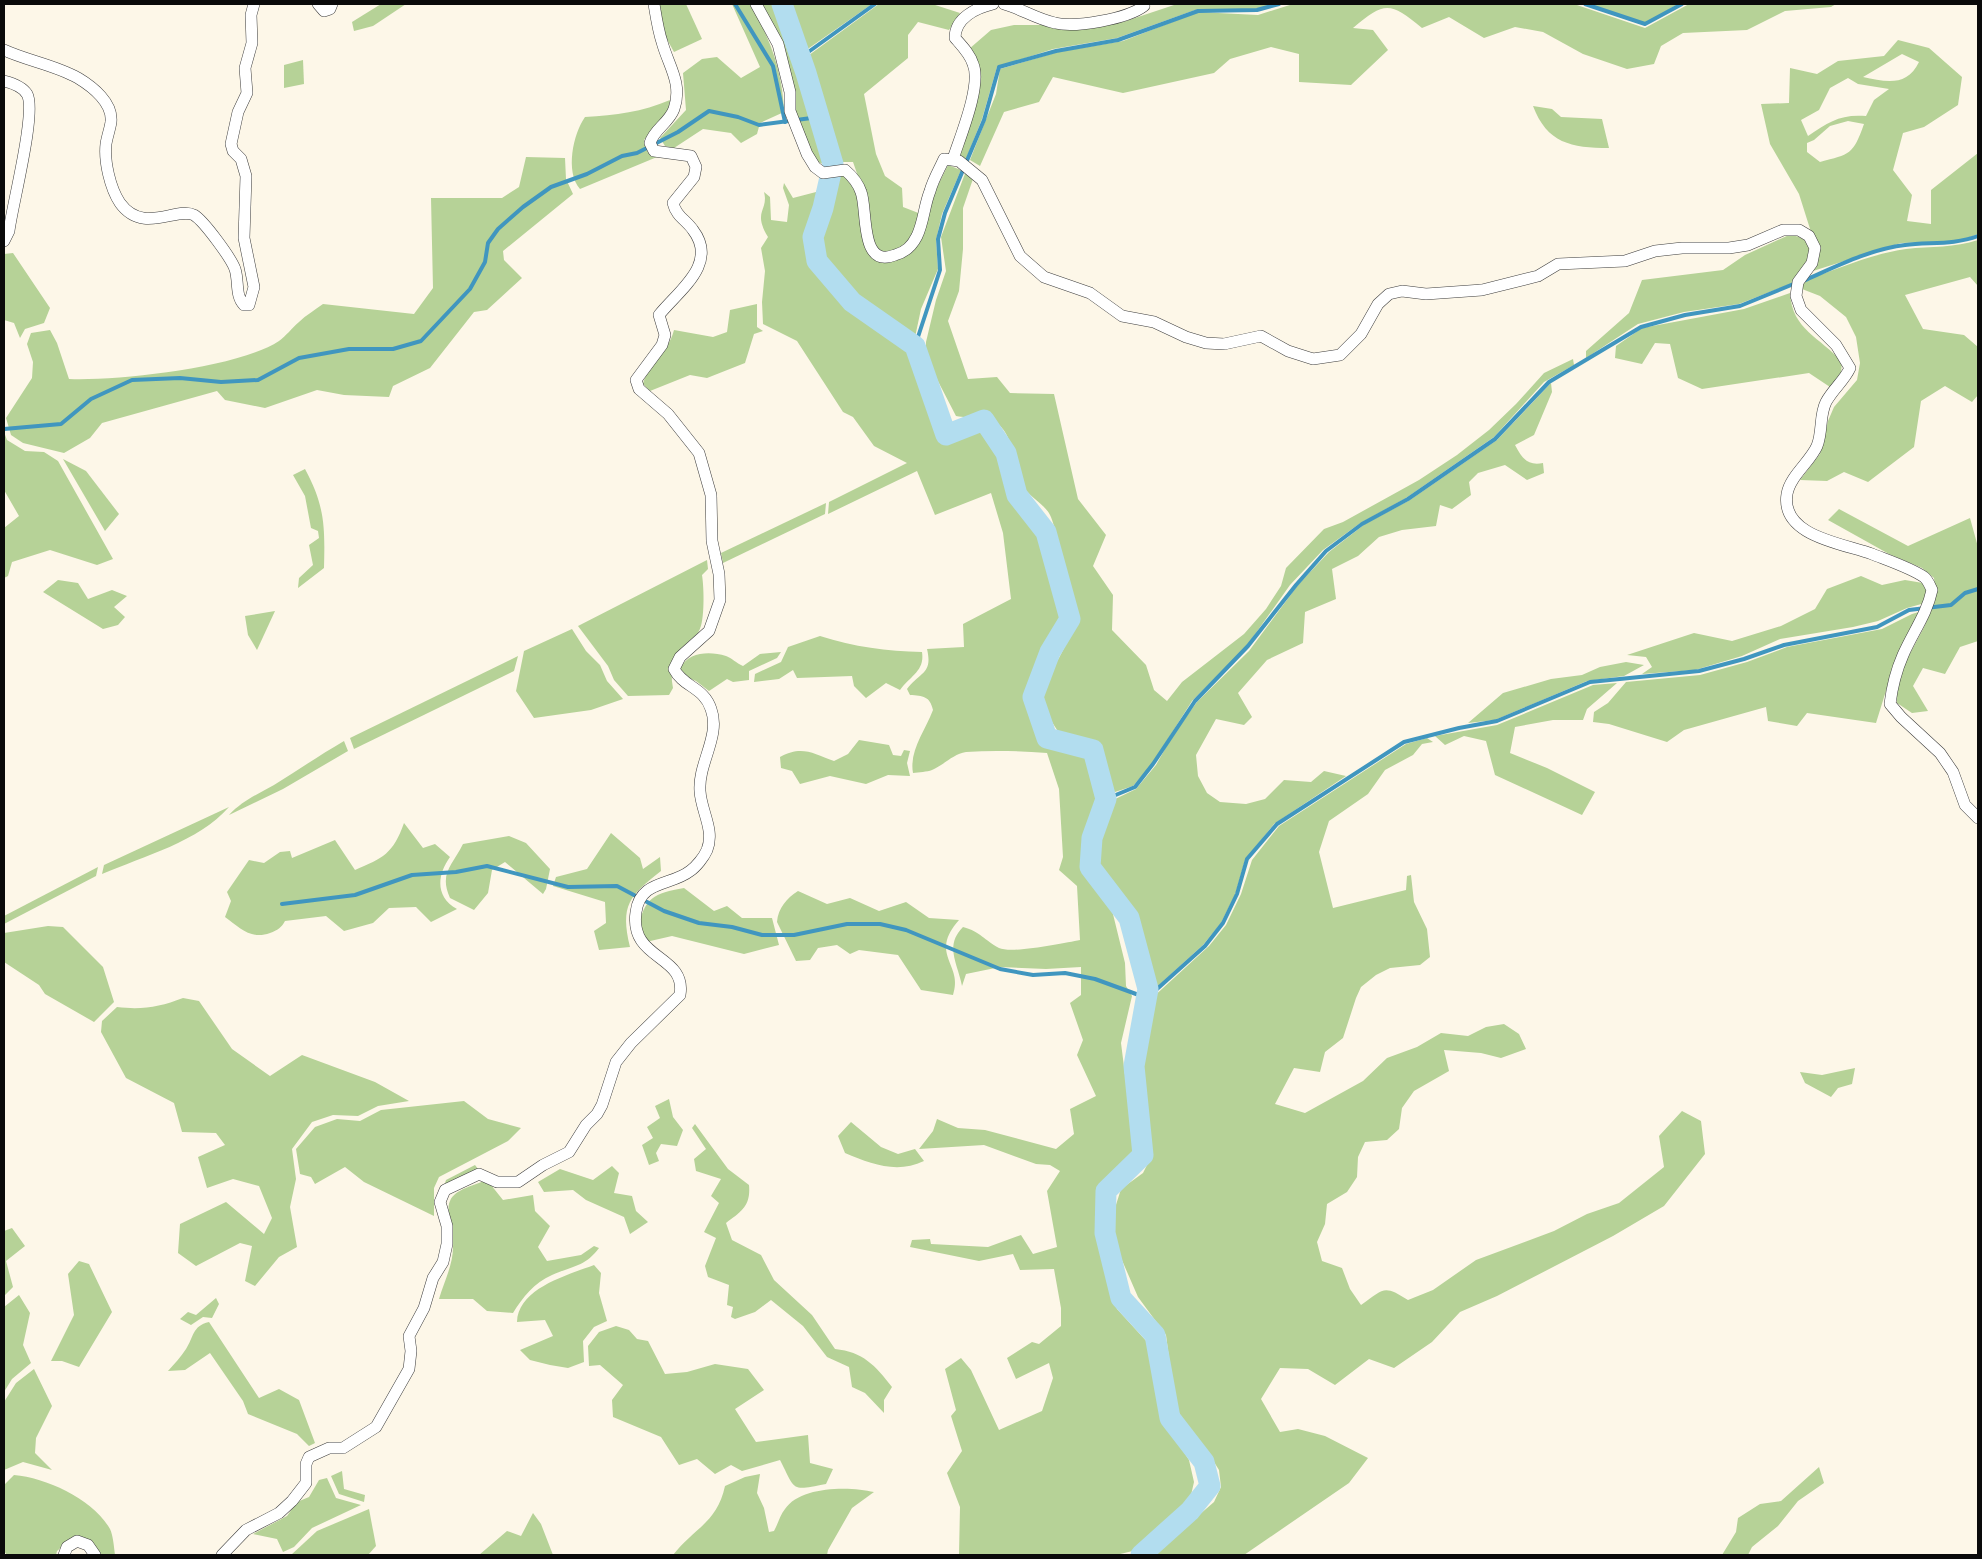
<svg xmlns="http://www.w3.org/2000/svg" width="1982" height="1559" font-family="'Source Serif 4',serif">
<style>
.forest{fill:#b6d297;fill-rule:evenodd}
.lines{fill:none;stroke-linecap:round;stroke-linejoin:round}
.stream{stroke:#4096bf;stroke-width:4}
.river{stroke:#b2ddef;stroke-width:21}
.minor-casing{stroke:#3d3d3d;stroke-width:12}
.minor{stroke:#fff;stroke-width:11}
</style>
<rect width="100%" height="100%" fill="#fdf7e8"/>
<g class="forest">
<path d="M381,4h25l-33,22 -19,5 -2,-9z"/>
<path d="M658,4h28l16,35 -28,13 -10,-18z"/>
<path d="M732,4h18c20,33 33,69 34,108l-24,11 -3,11 -16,9 -10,-10 -28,-4 -29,19 -9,-2 -5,-8 26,-28 -3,-37 19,-14 15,-2 24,21 19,-11z"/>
<path d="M761,4h18l50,156 -4,5 -9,-4 -11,-21z"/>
<path d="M785,4h87l-70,49z"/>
<path d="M879,4h53l28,9 -11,17 -31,-8 -10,13v23l-44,36 12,60 9,22 17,12 1,19 18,7c-8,22 -11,33 -33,41l-16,-9 -12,-64 -7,-20h-17l-31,-104z"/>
<path d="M1177,4h97l-17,5 -62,1 -78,28 -64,11 -56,18 -15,52 -16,40 -8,-4 18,-52 -7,-54 22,-19 23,-5h36l20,4 53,-7z"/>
<path d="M1293,4h281l71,24 44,-24h147l-5,3 -46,4 -38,19 -64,3 -22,13 -7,18 -27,5 -44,-15 -40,-22 -28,-5 -31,11 -35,-21 -27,11c-32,-26 -37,-27 -69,0l20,2 15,20 -37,35 -52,-3v-28l-28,-7 -41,12 -16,14 -91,20 -70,-16 -14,25 -35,10 -24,54 -10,-6 26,-66 4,-25 58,-17 65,-11 75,-29 60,3z"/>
<path d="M1589,4h89l-34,20z"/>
<path d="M1898,40l31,8 33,29 -4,28 -34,22 -21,6 -10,37 19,25 -5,26 24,3v-34l47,-37v81l-19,7 -58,2 -88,28 -2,-39 -12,-38 -29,-50 -9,-40 28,-1 1,-35 27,6 21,-13 46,-5zM1902,54l17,8c-12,25 -33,20 -56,15zM1848,78l10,6 31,5 -15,11 -8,16c-26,-2 -37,6 -58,20l-7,-16 18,-10 11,-22zM1848,121l16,3c-11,31 -14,30 -44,38l-13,-10v-9l7,-3 16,-14z"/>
<path d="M303,60l1,24 -20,4v-23z"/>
<path d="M670,100l-1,9 -25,31c1,10 4,14 13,17l-77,32c-15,-17 -7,-55 5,-72 31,-2 57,-5 85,-17z"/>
<path d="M1533,106l19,3 9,8 41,2 7,29c-38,0 -62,-5 -76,-42z"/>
<path d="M526,157l39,1 1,21 7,15 -70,57 1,9 18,18 -35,32 -13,2 -44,56 -37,18 -4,11 -45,-2 -27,-5 -52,18 -40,-8 -8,-9 -115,32 -12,15 -26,15 -41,-10 -12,-8 -5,-17 26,-40 1,-16 -6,-18 4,-11 19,-3 7,13 12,36c49,2 169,-11 210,-38 7,-5 13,-13 20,-19 7,-7 16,-12 24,-18l91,10 19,-26 -2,-90h71l17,-11z"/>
<path d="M948,165l13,5 -19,44 -6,26 2,29 -17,40 -7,33c-31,-22 -98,-61 -98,-103 0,-10 8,-21 10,-30 4,-11 6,-22 9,-33h12l8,8 14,69 33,5z"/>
<path d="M966,171l8,5 -11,32v41l-4,42 -11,30 20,58 29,-2 13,16 44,1 24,105 28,36 -13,31 20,29 -1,35 34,35 8,25 13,11 15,-19 62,-48 22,-25 15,-23 5,-18 38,-39 19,-7 76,-42 38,-25 32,-25 27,-26 28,-31 29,-14 1,6 -30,17 -50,55 -88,61 -47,26 -36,26 -33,35 -44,62 -54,54 -40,63 -19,22 -24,8 -11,-47 -39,-14 -16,-25 -4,-13c11,-23 31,-52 36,-76 2,-8 -20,-96 -25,-104 -6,-12 -22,-18 -28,-31 -11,-21 -6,-46 -26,-62 -13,-9 -25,-3 -40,-6l-30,-58v-16l10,-42 10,-29 -5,-34z"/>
<path d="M823,177h5l-19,60 5,25 35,43 64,43 33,96 34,-17 5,11 18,18 10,44 29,36 15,50 4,31 -21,37 -10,27 -3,25 9,26 10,11 39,15 14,42 -13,31 -4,20 5,21 24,34 14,57 1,23 6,10 -11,47 14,111 -34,34 -2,49 10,48 8,24 32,35 14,76 26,40 5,22 -5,22 -48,45 -25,6h-157l1,-48 -13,-34 15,-22 -11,-35 5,-6 -11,-41 16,-11 10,12 28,60 43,-19 11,-33 -4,-15 -33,16 -9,-21 25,-16 7,2 22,-18v-18l-7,-39 -34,1 -7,-16 -34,7 -69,-14 2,-7 18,-1 1,5 57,3 33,-12 12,19 24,-7 -10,-56 13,-20 -10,-6 -14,-1 -52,-19 -65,4 14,-18 4,-12 21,9 27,2 71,19 18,-15 -4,-25 26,-13 -19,-41 6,-15 -13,-37 11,-8v-28l-35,2 -46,-2 -34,7 -4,12c-4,-22 -18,-40 1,-59 18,5 21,13 36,21 13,6 65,-5 81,-8l-3,-54 -18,-16 4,-13 -4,-68 -12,-36c-27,-2 -54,-3 -81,-1 -13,2 -22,13 -34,18 -5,2 -13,2 -19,3 -4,-22 12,-42 20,-63 -3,-14 -10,-14 -23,-15l-3,-6c13,-17 26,-15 20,-40l37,-2 -1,-23 48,-25 -8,-66 -12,-40 -56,22 -18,-44 -89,43 1,-12 78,-39 -33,-17 -21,-29 -10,-5 -46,-71 -34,-17 -1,-22 3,-31 -4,-23 7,-11c-16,-26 1,-26 -4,-45l6,5 1,23 16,2 2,-17 -6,-17 1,-5 9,15 23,-6z"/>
<path d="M1789,235c13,1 18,5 23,17l-19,31 -54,21 -55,8 -46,12 -52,34v-7l43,-38 13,-33 81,-10 22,-15z"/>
<path d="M1978,240v46l-8,-9 -65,18 18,34 41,6 14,12v48l-6,7 -27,-16 -24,15 -7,46 -46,35 -24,-10 -17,9 -27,-1 20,-26 8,-33 6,-14 23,-27 3,-17 -4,-26 -10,-20 -26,-21 -18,-7 2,-8c33,-12 67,-27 102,-32 25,-3 49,-1 72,-9z"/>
<path d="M13,253l37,55 -6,15 -19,6 -5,9 -6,-15 -10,-3v-66z"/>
<path d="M1790,293c2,37 30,44 52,69l-1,11 -11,14 -21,-14 -107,16 -24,-11 -8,-34 -15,-1 -13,21 -27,-6 1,-12 26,-18 102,-19z"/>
<path d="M757,304v23l6,4 -9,3 -9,29 -38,15 -17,-3 -40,16 -7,-7c5,-21 25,-30 31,-54l39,7 14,-5 3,-22z"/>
<path d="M1551,383l1,9 -18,43 -19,10c7,13 12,21 28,18l1,10 -17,7 -22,-15 -27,8 -9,9 2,13 -19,14 -12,-4 -4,21 -34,4 -23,7 -21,19 -26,13 4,30 -31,13 -2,31 -36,17 -29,33 14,24 -8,8 -28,-6 -20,36 2,21 9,17 13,9 26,2 19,-5 19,-19 27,2 13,-11 22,5 -72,48 -29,36 -10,35 -14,28 -18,22 -54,49 2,-8 -20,-69 -35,-53 -1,-20 16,-43 25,-12 20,-24 17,-30 24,-33 52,-51 49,-66 31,-33 36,-28 45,-24 87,-60z"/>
<path d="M4,432l3,8 18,11 19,1 14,9 55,98 -16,6 -47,-15 -38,12 -4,14 -4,2v-50l15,-12 -15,-26z"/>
<path d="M63,459l23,12 33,43 -14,17z"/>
<path d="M305,469c20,37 20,58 19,99l-26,20 1,-10 14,-13 -4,-20 10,-7 -1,-7 -7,-3 -6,-32 -12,-21z"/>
<path d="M826,503l-1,11 -102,49 -2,-10z"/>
<path d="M1839,509l69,37 62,-28 8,29v94l-18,6 -15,27 -22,-6 -10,18 15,25 -16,2 -15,-10c0,-8 0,-16 2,-23 10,-35 41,-64 35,-102l-12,-10 -33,-14 -61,-34z"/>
<path d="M707,560l1,9 -6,6c2,12 3,46 -3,56 -2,4 -8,8 -11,11 -14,13 -19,27 -15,46l-4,7 -41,1 -14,-16 -6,-14 -30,-40z"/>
<path d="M1861,576l21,9 23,-5 18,3 4,7 -2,13 -18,5 -29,13 -25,6 -73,12 -38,17 -47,14 -53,4 10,-7 -6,-10 -19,-2 67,-22 38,8 49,-15 34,-17 12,-20z"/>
<path d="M58,580l20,3 10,16 24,-9 15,6 -13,11 11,10 -7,8 -15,4 -60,-37z"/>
<path d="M275,611l-18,39 -9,-15 -3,-19z"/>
<path d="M1922,611l-33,70 -13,42 -69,-10 -10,13 -29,-5 -2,-14 -82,23 -17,12 -58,-18 -16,-2 1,-10 14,-9 18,-21 74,-7 47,-13 40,-15 95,-18 30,-15z"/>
<path d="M572,629l14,22 14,14 7,16 16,18 -32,11 -57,8 -18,-27 8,-40z"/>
<path d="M820,636c34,11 67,15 102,16 3,19 -12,24 -22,38l-14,-7 -20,15 -12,-12 -2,-10 -55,2 -4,-8 -14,9 -25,3 1,-8 26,-12 7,-15z"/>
<path d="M781,652l-4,6 -28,13v9l-16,2 -6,-3 -18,12 -13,-10 -12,-5 -4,-8c9,-16 29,-17 46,-12 6,2 10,7 17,10l17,-12z"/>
<path d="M518,656l-4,15 -160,78 -4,-11z"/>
<path d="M1626,662l18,3 -20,11 -37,5 -92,39 -27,3 35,-30 48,-14 31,-4 18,-8z"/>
<path d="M1617,683l-30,26 -4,11h-30l-38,7 -5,26 37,15 48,24 -13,23 -87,-40 -9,-34 -22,-5 -19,9 -10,-9 62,-11 96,-40z"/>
<path d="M1427,738l6,4 -11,2 -9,11 -28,15 -17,24 -39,27 -10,31 14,56 73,-18 1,-14 4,-1 3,27 13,27 3,28 -10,8 -30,3 -14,7 -15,12 -5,11 -13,40 -18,14 -5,20 -26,-4 -19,36 30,9 58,-32 24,-23 30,-11 24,-14 27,3 18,-9 18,-3 15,10 7,15 -25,9 -20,-5 -37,-3 5,21 -35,20 -12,17 -3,21 -12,11 -22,2 -7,15 -1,20 -10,15 -20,12 -2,20 -8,18 5,19 20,7 8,21 11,16c23,-16 22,-21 47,-5l25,-10 43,-30 78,-29 33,-17 32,-11 45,-36 -5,-31 23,-25 19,10 4,33 -41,52 -51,30 -116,60 -37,16 -28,30 -38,26 -25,-9 -34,26 -27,-16 -28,-1 -19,31 19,33 18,-3 27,7 43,22 -19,25 -105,72h-91l61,-53 7,-15 -2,-17 -10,-16 -26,-33 -8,-17 -9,-69 -28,-38 -17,-39 -7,-26 1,-24 6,-19 22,-16 9,-18 -14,-91 13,-65 58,-53 17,-21 15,-31 11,-34 27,-34 127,-82z"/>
<path d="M859,740l30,5 4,10 8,1 3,-6 6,1 -3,12 3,13 -22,-1 -22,9 -36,-8 -30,8 -8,-13 -11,-3 -1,-11c21,-12 33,-4 54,4l14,-7z"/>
<path d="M344,741l4,10 -65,38 -54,26c13,-14 29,-21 45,-30 24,-15 46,-30 70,-44z"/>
<path d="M229,807c-31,35 -85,49 -127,67l2,-9z"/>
<path d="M404,823l19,25 12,-4 15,13c-13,18 -15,40 7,52l-26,13 -15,-15 -27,1 -16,15 -29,8 -18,-15 -41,5c-4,7 -7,9 -15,12 -19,7 -30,-5 -45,-16l6,-16 -4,-9 22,-32 15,3 16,-11 10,-1 2,7 43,-18 20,30c28,-12 38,-16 49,-47z"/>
<path d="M611,833l29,25 3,11 17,-12 1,14c-32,25 -41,34 -31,76l-31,3 -5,-19 12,-8 -1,-21 -52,-16 3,-9 31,-8z"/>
<path d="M509,836l17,7 24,26 -4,20 -3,5 -38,-32 -13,8 -4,23 -14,17 -24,-12c-11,-25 2,-32 13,-54z"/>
<path d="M98,867l-2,9 -92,48v-8z"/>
<path d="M684,888l30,23 13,-5 15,12h30l7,27 -35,9 -72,-18 -26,6 -8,-13c6,-31 16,-36 46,-41z"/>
<path d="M798,891l29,13 23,-6 29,13 27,-9 23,16 30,2c-31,35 5,44 -6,75l-32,-5 -23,-35 -39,-5 -9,4 -13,-9 -19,3 -8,12 -14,1 -19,-39c1,-14 10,-24 21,-31z"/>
<path d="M48,926l15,1 40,40 11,35 -20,20 -49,-28 -6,-9 -35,-23v-29z"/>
<path d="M183,998l16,3 33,48 38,27 32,-21 73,27 34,19 -31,5 -20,10 -25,-1 -21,7 -20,27 4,30 -6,28 7,40 -18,10 -24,29 -10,-5 7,-35 -12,-3 -44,23 -18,-13 2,-29 46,-22 38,32 8,-16 -13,-32 -26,-7 -26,9 -9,-31 27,-12 -9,-12 -34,-1 -8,-29 -48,-25 -25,-46 1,-11 15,-14c25,3 43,0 66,-9z"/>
<path d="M1855,1068l-3,16 -14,4 -7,9 -26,-14 -5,-11 22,3z"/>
<path d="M669,1099l4,18 10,13 -6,16 -16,-2 -5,9 3,8 -10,4 -7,-20 11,-7 -6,-11 13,-9 -5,-12z"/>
<path d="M464,1101l24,18 33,9 -13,13 -69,36 -5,11v28l-70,-34 -19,-15 -30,17 -4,-7 -11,-3 -4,-25 19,-22 22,-8 23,2 21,-11z"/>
<path d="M851,1122l30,25 17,7 17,-5 9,12c-27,13 -53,3 -79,-8l-7,-17z"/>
<path d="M695,1124l33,45 21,16c2,21 -8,27 -23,38l6,17 29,15 13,25 38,35 23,34c28,3 40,16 57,38l-8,13v13l-19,-20 -13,-6 -3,-20 -22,-10 -24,-31 -32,-26 -16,12 -20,7 -4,-2 2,-10 -6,-2 2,-20 -21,-8 -3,-11 11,-28 -12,-6 15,-29 -8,-7 10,-17 -25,-8 -2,-12 12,-10 -14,-21z"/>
<path d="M475,1165l3,4 -34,17 2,-6z"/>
<path d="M612,1166l7,7 -5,20 18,3 4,15 12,11 -18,12 -6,-17 -38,-17 -13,-10 -29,2 -6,-10 22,-13 33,11z"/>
<path d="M487,1180l16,20 30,-5 2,16 15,15 -12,21 9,14 34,-6 13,-9 5,2c-14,19 -27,18 -47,27 -18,8 -29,22 -39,38l-26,-2 -14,-12h-34c5,-17 14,-34 14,-52 1,-13 -8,-36 -3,-46 5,-12 25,-16 37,-21z"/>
<path d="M12,1228l13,18 -19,15 7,26 -9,9v-65z"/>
<path d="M79,1261l10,3 23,48 -33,55 -17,-6h-11l23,-46 -6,-41z"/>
<path d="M594,1265l7,8 -2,20 8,28 -13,6 -11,14 1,21 -16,6 -18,-3 -20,-5 -10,-10 33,-14 -8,-16 -28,2c1,-34 51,-47 77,-57z"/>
<path d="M19,1295l11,18 -7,32 8,18 -19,16 -8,13v-85z"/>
<path d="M216,1298l3,6 -7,14 -9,-1 -12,8 -11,-6 8,-7 8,3z"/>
<path d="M209,1322l50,76 20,-9 20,11 16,43 -6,3 -12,-12 -49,-20 -5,-13 -33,-48 -25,17 -17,1c6,-7 13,-14 18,-22 8,-12 6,-23 23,-27z"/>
<path d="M616,1326l13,4 8,9 11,2 17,33 22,-2 28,-8 33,5 16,21 -29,19 21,33 52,-7 2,28 23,6 -7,15c-36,7 -30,7 -46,-24l-38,11 -11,-6 -16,9 -18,-15 -18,6 -18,-28 -48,-20 -1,-17 11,-15 -23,-20 -11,1 -1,-20 11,-14z"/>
<path d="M34,1369l18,37 -16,32 -1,15 17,17 -29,-8 -19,8v-68l12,-19z"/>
<path d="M1819,1467l5,16 -26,18 -20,25 -26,21 -4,8h-26l14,-23 2,-14 22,-14 21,-3z"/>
<path d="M342,1471l2,18 21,6 -1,7 -25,-8 -8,-18z"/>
<path d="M760,1474l-3,19 7,15 5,24 5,-1c4,-7 6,-16 11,-22 15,-23 65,-23 89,-17l-22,16 -24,42 -1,5h-154c21,-27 44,-32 52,-69l20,-9z"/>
<path d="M14,1475c33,3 79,24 96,54 3,6 4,18 5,26h-16l-30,-14 -12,10 -1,4h-49l-3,-4v-66z"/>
<path d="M327,1478l9,20 25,7 -49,23 -18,19 -11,5 -6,-13 -24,-5 34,-18 10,-14 12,-5 10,-17z"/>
<path d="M369,1509l7,37 -8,9h-77l26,-24z"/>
<path d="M533,1513l8,11 12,31h-74l28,-24 14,5z"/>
</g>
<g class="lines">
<g class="stream">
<path d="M735,4l38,62 12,56"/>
<path d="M1585,4l60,20 37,-20"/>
<path d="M800,58l75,-54"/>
<path d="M1803,281c32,-14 67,-32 102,-36 25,-3 49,0 73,-9"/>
<path d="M915,346l25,-76 -2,-31 7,-26 39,-93 15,-53 57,-16 62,-11 80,-29 59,-1 22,-6"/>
<path d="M4,429l57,-5 30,-25 41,-19 48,-2 41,4 37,-2 41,-22 50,-9h44l28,-8 49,-52 15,-27 3,-19 10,-14 25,-22 28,-20 36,-13 35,-18 15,-3 41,-21 31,-21 29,6 21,8 60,-8"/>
<path d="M1106,799l29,-12 18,-23 42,-63 53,-55 48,-61 30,-34 36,-27 46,-25 87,-60 54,-57 92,-55 44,-12 55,-9 56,-23"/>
<path d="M282,904l73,-9 57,-20 44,-3 31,-6 81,21 49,-1 47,25 35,12 33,4 30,8h32l53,-11h33l26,6 94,39 33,6 32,-2 30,6 52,19 58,-52 18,-23 14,-29 10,-35 30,-35 127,-82 55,-14 38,-7 93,-39 109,-11 45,-12 40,-14 93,-18 32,-17 42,-5 14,-12 13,-4"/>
</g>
<path class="river" d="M782,4l24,69 27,91 -10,44 -10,29 4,24 35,41 63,44 31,89 38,-15 22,33 11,42 29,37 24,87 -20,33 -17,45 14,41 46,12 13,49 -14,39 -2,29 39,51 19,71 -14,77 9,89 -37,36 -1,42 16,65 34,37 15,83 34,44 6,24 -20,25 -49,44"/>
<defs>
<g id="minor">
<path d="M318,4l6,7 6,-2 2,-5"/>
<path d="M756,4l22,40 12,48v19l17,43 8,13 8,6 22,-3c7,6 13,13 16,22 7,18 -2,77 34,63 11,-3 17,-9 22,-19 7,-15 7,-30 13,-45 3,-11 9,-21 14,-32l15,2 23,19 38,76 24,21 46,16 32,23 32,6 32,15 20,6 18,1 37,-8 27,15 25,8 27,-4 21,-21 17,-30 11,-10 13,-3 24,3 56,-4 56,-14 20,-12 67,-3 30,-10 27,-3h47l19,-3 35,-15h16l10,6 6,12 -3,15 -14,19 -2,14 5,14 35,35 14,23c-6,13 -17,21 -24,34 -7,14 -3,29 -9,44 -7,16 -27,30 -30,48 -7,43 59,50 85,60 15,6 39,14 52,23 4,3 6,9 8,13 -5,24 -19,42 -29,65 -7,16 -11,32 -13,49l11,13 39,36 13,19 12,33 13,13"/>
<path d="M1004,4c18,5 32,15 51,19 20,5 72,-4 89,-17l-1,-2"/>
<path d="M4,50c24,11 51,15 74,28 15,9 35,25 33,44 -1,7 -4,15 -5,22 -2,17 4,44 14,59 23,32 57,3 74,12 10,6 37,43 41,54 4,12 0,27 9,36h5l5,-18 -10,-49 2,-62 -5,-17 -8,-8 -2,-7 7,-32 9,-19 -2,-25 7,-25 -1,-28 3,-11"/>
<path d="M4,81c8,2 18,5 23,13 10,17 -15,112 -18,137l-5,10"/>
<path d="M953,159c7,-22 29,-74 20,-95 -3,-10 -11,-18 -18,-26 0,-20 21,-30 38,-34"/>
<path d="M64,1555l3,-8 10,-6 11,4 7,10"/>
<path d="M222,1555l24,-25 33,-17 13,-12 14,-18v-19l3,-7 20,-9h14l33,-21 33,-58 2,-18 -2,-15 15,-28 9,-30 10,-16 4,-18v-18l-7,-24 5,-12 34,-16 18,8h21l25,-17 26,-13 17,-27 11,-11 5,-9 14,-43 15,-19 49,-48c7,-41 -51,-34 -44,-83 4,-32 35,-26 54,-41 6,-4 14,-14 17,-21 8,-20 -6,-39 -7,-59 -2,-28 21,-55 11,-82 -7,-22 -28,-22 -37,-40l6,-12 29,-26 11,-31 -1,-26 -7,-33 -1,-46 -12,-42 -31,-39 -29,-25 -3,-9 26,-35 3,-10 -6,-20c19,-24 60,-51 34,-85 -7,-10 -17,-14 -20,-27l21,-26 2,-10 -5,-11 -37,-5 -4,-8c4,-14 19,-20 24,-34 9,-26 -6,-44 -12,-67 -4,-12 -6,-26 -8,-38"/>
</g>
</defs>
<use href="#minor" class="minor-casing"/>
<use href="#minor" class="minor"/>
</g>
<rect width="1982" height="1559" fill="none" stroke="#0a0a0a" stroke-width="10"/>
</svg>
